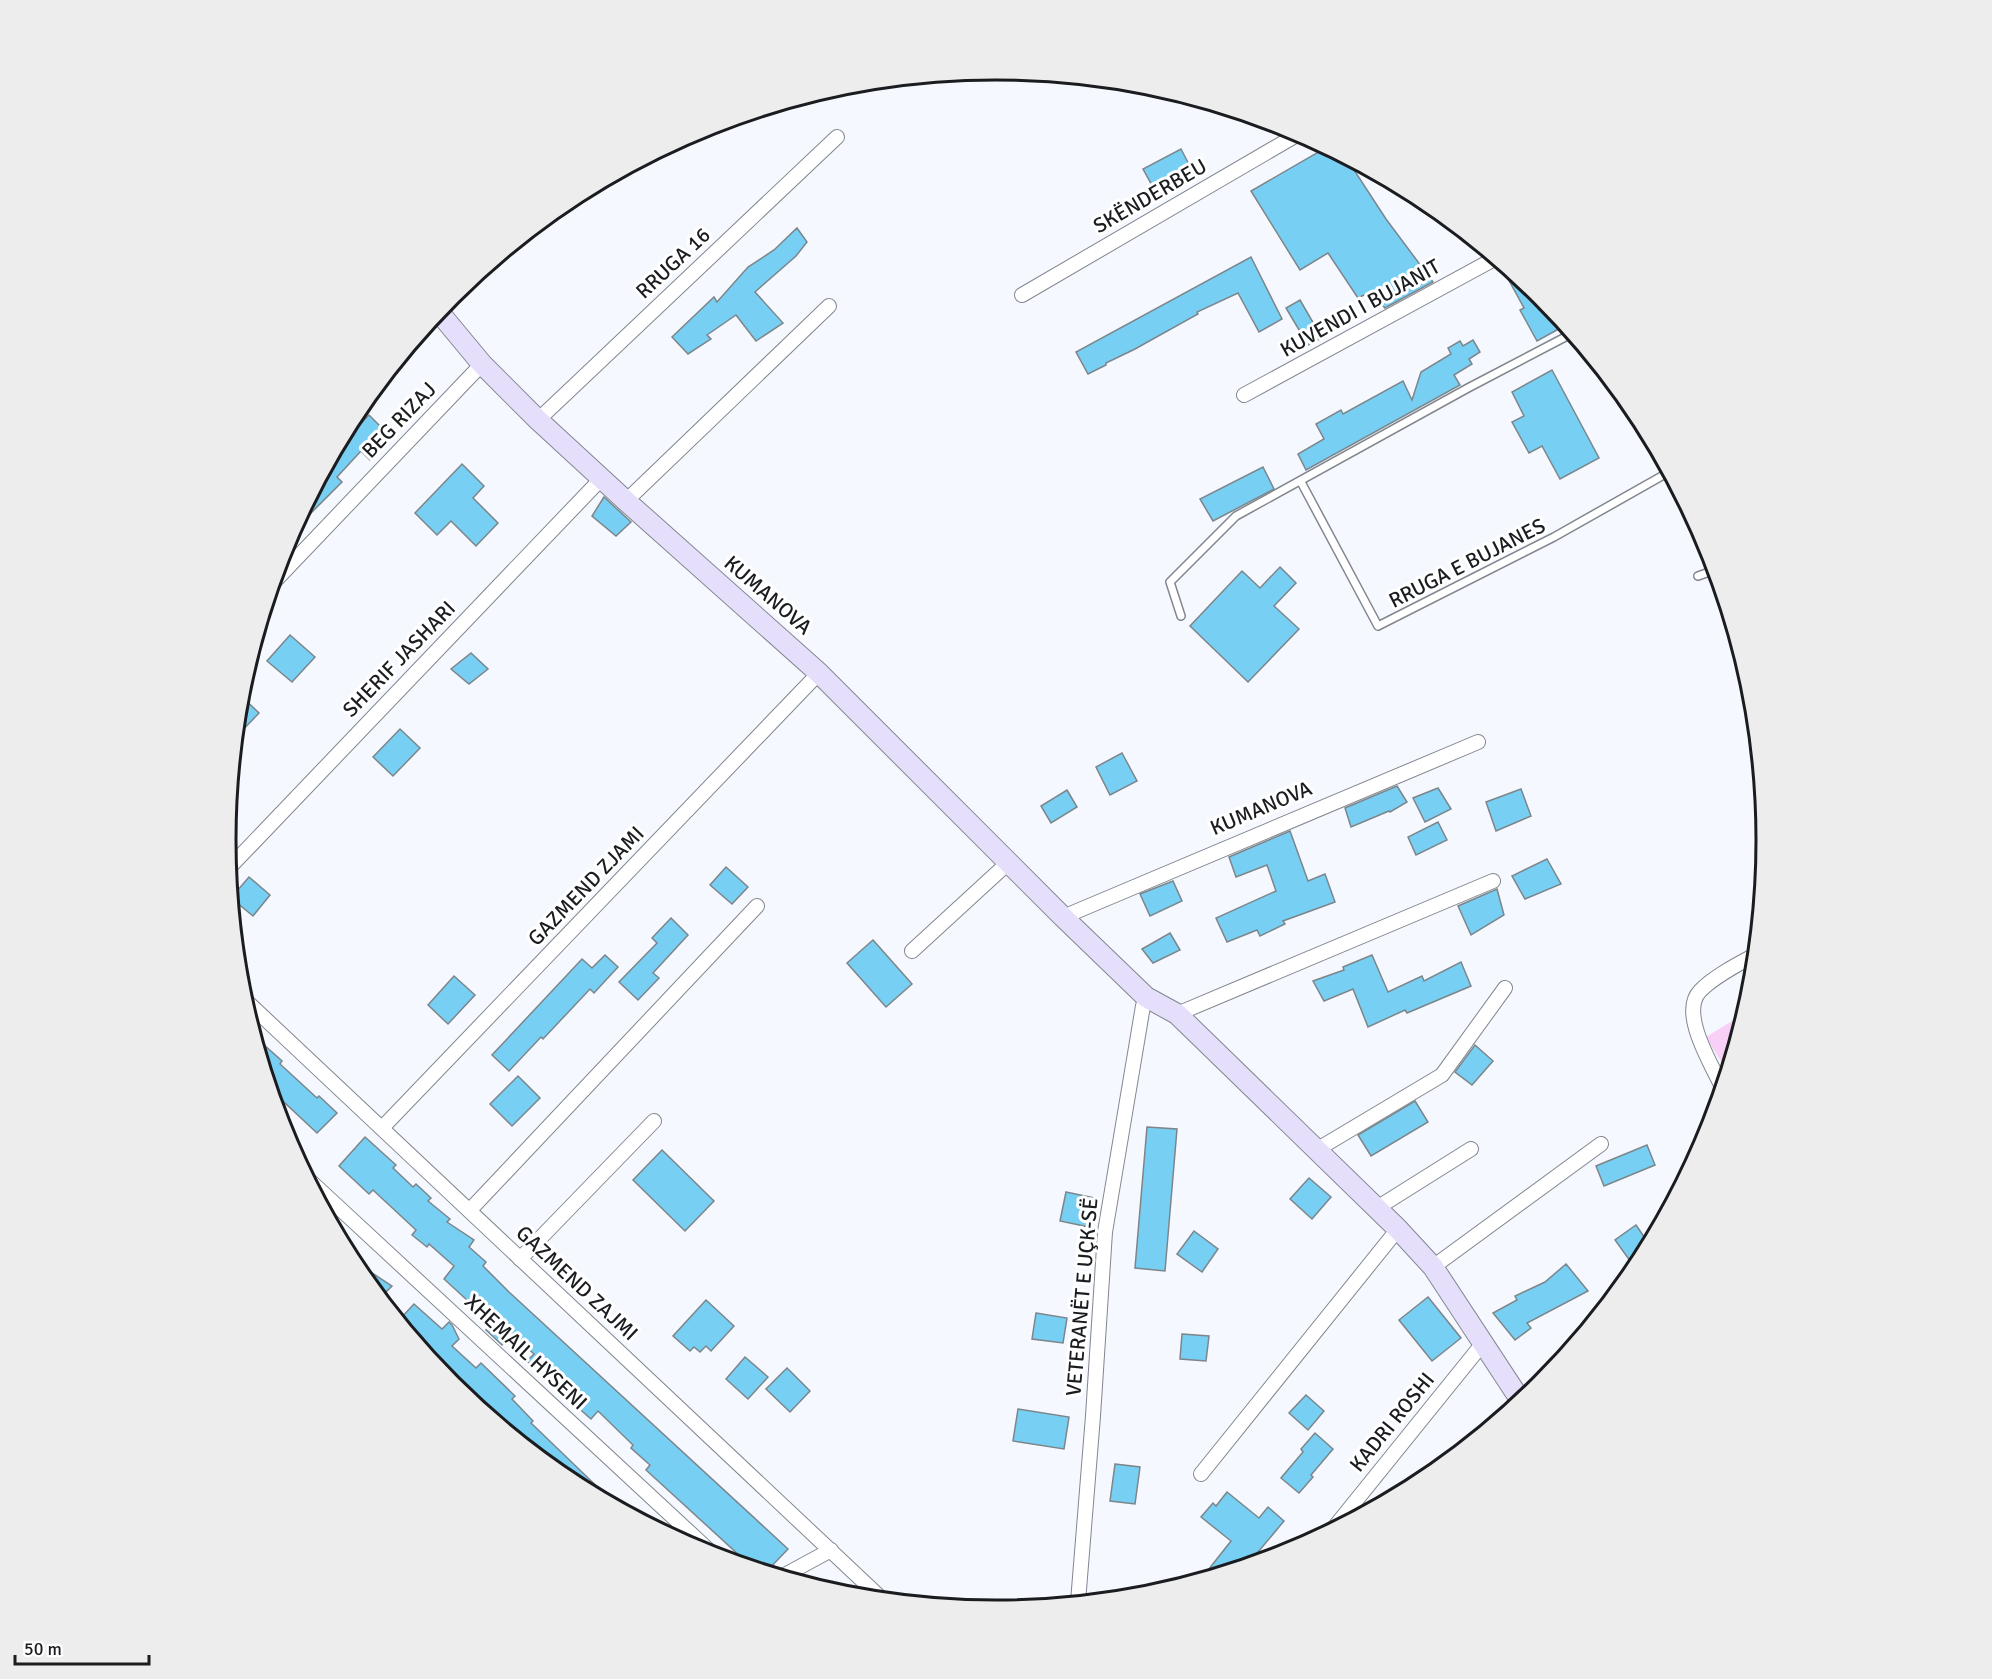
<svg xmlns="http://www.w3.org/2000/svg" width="1992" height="1679" font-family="Signika,sans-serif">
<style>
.green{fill:#f8cff6}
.building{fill:#78cff4;stroke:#7c868a;stroke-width:1.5}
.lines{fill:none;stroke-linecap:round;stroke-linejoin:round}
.service-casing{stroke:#82878f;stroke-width:10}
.minor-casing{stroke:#82878f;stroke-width:16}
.secondary-casing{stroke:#82878f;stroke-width:22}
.service{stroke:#fff;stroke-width:7}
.minor{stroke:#fff;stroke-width:14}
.secondary{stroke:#e6dffc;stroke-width:20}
.labels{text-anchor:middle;stroke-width:6;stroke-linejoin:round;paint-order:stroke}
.street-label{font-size:21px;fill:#1a1c1f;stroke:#fff}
.rim{fill:none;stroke:#1a1c1f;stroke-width:3}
</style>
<rect width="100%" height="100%" fill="#f5f8fe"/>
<path class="green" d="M1745,1013l-18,58 -21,-34z"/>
<g class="building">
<path d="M1327,147l18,9 41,63 47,63 -48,26 -15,-16 -12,6 -30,-45 -28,17 -49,-79z"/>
<path d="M1181,149l15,29 -37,20 -16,-29z"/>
<path d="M797,228l10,14 -11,14 -41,36 28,31 -27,18 -20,-26 -29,20 4,4 -23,15 -16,-17 42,-40 3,5 31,-35 26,-17z"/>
<path d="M1251,257l31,62 -23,13 -21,-39 -41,19 1,2 -63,35 -29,14v2l-18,9 -12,-22z"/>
<path d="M1503,264l38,31 25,30 -29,16 -17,-31 4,-2 -23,-42z"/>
<path d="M1300,300l22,38 -14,7 -22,-37z"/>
<path d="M1473,340l7,12 -11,7 3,5 -18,11 6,10 -154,85 -8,-16 26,-15 -8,-15 25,-14 2,4 60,-33 9,19 9,-28 30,-18 -3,-6 12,-7 3,5z"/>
<path d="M1552,370l47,88 -39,21 -18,-33 -13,7 -17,-31 12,-6 -12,-24z"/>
<path d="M369,415l22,22 -21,23 -9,-9 -24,26 5,5 -44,44 -3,-2 32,-59 23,-25 -3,-2z"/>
<path d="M462,464l22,22 -11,12 25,25 -22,23 -25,-25 -14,14 -22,-22z"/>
<path d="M1263,467l11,22 -61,32 -13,-22z"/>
<path d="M604,497l27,25 -15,14 -24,-20z"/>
<path d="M1280,567l16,16 -22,23 25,23 -51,53 -58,-56 52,-55 18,17z"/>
<path d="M290,635l25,22 -23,25 -25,-21z"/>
<path d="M471,653l17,16 -19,15 -18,-15z"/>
<path d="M240,695l19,18 -23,24z"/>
<path d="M400,729l20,19 -27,28 -20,-19z"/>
<path d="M1122,753l15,28 -27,14 -14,-28z"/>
<path d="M1397,786l10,16 -17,10 -1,-1 -38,16 -6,-19z"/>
<path d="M1438,788l13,21 -26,13 -12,-24z"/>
<path d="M1521,789l10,27 -35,15 -10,-29z"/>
<path d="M1067,790l10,17 -26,16 -10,-17z"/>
<path d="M1438,822l9,18 -31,15 -8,-18z"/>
<path d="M1290,831l18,50 17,-7 10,28 -52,19 2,3 -25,12 -3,-6 -30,12 -11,-24 60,-27 -9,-26 -31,12 -7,-20z"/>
<path d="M1547,859l14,25 -36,15 -13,-23z"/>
<path d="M726,867l22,20 -16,17 -22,-19z"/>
<path d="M249,877l21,18 -17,21 -22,-18z"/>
<path d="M1173,881l9,20 -32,15 -10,-22z"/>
<path d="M1497,889l7,26 -33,20 -13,-29z"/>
<path d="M671,918l17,17 -35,38 6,5 -21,22 -19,-18 38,-39 -5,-5z"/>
<path d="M1170,933l10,17 -27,13 -11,-14z"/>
<path d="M873,940l39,44 -26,23 -39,-44z"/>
<path d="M605,955l13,12 -24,26 -4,-4 -47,50 -2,-2 -32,34 -17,-16 90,-96 10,9z"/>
<path d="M1372,955l16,37 34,-16 2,5 37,-19 10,24 -64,27 -2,-3 -37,17 -15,-38 -29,12 -11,-20 31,-11 -1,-3z"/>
<path d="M454,976l21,19 -27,29 -20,-19z"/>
<path d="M255,1037l27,24 -2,3 37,34 2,-2 18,17 -20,20 -47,-44z"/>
<path d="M1475,1045l18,16 -21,24 -17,-13z"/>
<path d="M518,1076l22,22 -28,28 -22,-22z"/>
<path d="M1415,1101l13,21 -57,34 -13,-21z"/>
<path d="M1147,1127l30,2 -12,142 -30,-3z"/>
<path d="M365,1137l31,28 -3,3 20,19 3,-3 15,14 -3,3 22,18 -3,3 27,18 -5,7 17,15 -3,4 26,26 279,257 -21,22 -16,-5 -105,-96 4,-5 -19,-17 2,-3 -35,-34 -7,8 -48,-42 -16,-16 7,-7 -22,-20 -10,11 -16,-15 6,-7 -48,-44 10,-13 -25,-22 -2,3 -15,-12 4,-5 -43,-40 -4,4 -30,-28z"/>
<path d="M1647,1145l8,20 -51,21 -8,-20z"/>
<path d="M662,1150l52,51 -29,30 -52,-51z"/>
<path d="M1309,1178l22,19 -19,22 -22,-20z"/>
<path d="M1066,1192l29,6 -6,29 -29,-6z"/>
<path d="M1636,1225l13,19 -13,25 -21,-29z"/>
<path d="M1194,1231l24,18 -16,23 -25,-18z"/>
<path d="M354,1261l38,25 -12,12 -25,-31z"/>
<path d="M1566,1264l22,27 -61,32 4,5 -16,12 -22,-27 24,-13 -2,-4 30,-14z"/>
<path d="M1428,1297l33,41 -29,23 -33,-41z"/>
<path d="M706,1300l28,26 -23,25 -5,-5 -6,6 -6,-5 -4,4 -17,-15z"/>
<path d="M414,1304l28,25 7,-7 3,3 7,14 -7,7 24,22 5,-5 34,33 -3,3 21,22 -2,2 78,75 -2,3 -39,-21 -117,-96 -14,-17 4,-4 -29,-27 -13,-16z"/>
<path d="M1036,1313l31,5 -4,25 -31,-4z"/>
<path d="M1182,1334l27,2 -3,25 -26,-2z"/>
<path d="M745,1357l23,20 -20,22 -22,-20z"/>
<path d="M787,1368l23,23 -20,21 -24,-23z"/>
<path d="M1306,1395l18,16 -16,19 -19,-17z"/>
<path d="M1018,1409l51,8 -5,32 -51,-8z"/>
<path d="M1315,1433l18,16 -22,26 2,2 -14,16 -18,-15 22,-26 -2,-3z"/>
<path d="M1115,1464l25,3 -5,37 -25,-3z"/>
<path d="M1227,1492l32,26 9,-11 16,14 -36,43 -47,15 30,-38 -30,-24 12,-14 3,3z"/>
</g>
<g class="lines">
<defs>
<g id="service">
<path d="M1301,482l77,144 176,-89 115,-65"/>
<path d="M1698,576l17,-6"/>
<path d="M1181,616l-11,-34 66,-66 232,-128 105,-55"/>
</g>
<g id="minor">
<path d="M1022,295l278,-162"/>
<path d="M1244,395l252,-137"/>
<path d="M538,420l299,-283"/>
<path d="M626,501l203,-195"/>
<path d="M273,583l209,-219"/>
<path d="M228,869l373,-390"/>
<path d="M1063,917l415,-175"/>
<path d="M912,951l97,-89"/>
<path d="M242,997l640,602"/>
<path d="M1177,1014l316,-133"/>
<path d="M1722,1087c-10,-22 -43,-74 -22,-96 13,-14 38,-27 55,-36"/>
<path d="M382,1128l437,-455"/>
<path d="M1318,1149l124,-74 63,-87"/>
<path d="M308,1179l407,377"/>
<path d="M1377,1208l94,-59"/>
<path d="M470,1210l287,-304"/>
<path d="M520,1259l134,-138"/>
<path d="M1433,1267l168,-123"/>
<path d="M1201,1474l197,-245"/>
<path d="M1333,1529l151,-187"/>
<path d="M783,1576l48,-26"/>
<path d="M1078,1602l15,-186 12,-184 38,-226 3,-9"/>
</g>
<path id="secondary" d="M438,311l44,53 56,56 88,81 193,172 244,244 83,80 31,17 221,215 35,38 88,134"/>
</defs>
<use href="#service" class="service-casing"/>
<use href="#minor" class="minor-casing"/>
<use href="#secondary" class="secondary-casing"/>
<use href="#service" class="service"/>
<use href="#minor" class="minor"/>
<use href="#secondary" class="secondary"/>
</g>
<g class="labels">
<g class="street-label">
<text transform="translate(1150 196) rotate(-30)" y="7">SKËNDERBEU</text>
<text transform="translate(673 263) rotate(-43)" y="7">RRUGA 16</text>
<text transform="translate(1360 308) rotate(-29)" y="7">KUVENDI I BUJANIT</text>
<text transform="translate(399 420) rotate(-46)" y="7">BEG RIZAJ</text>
<text transform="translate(1467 563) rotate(-27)" y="7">RRUGA E BUJANES</text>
<text transform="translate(768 595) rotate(41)" y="7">KUMANOVA</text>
<text transform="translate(399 659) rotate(-46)" y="7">SHERIF JASHARI</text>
<text transform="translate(1261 808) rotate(-23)" y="7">KUMANOVA</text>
<text transform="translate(586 886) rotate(-46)" y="7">GAZMEND ZJAMI</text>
<text transform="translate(577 1283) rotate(43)" y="7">GAZMEND ZAJMI</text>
<text transform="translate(1082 1297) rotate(-85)" y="7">VETERANËT E UÇK-SË</text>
<text transform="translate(526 1352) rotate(43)" y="7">XHEMAIL HYSENI</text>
<text transform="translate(1392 1422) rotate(-51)" y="7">KADRI ROSHI</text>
</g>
</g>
<path d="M0 0H1992V1679H0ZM236 840a760 760 0 1 1 1520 0a760 760 0 1 1-1520 0Z" fill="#ededed" fill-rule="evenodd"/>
<path class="rim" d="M236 840a760 760 0 1 1 1520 0a760 760 0 1 1-1520 0Z"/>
<path d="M15 1655v9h134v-9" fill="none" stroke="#1a1c1f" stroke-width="3"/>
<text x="24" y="1655" font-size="18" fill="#1a1c1f" stroke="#ffffff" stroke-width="4.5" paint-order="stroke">50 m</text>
</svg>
